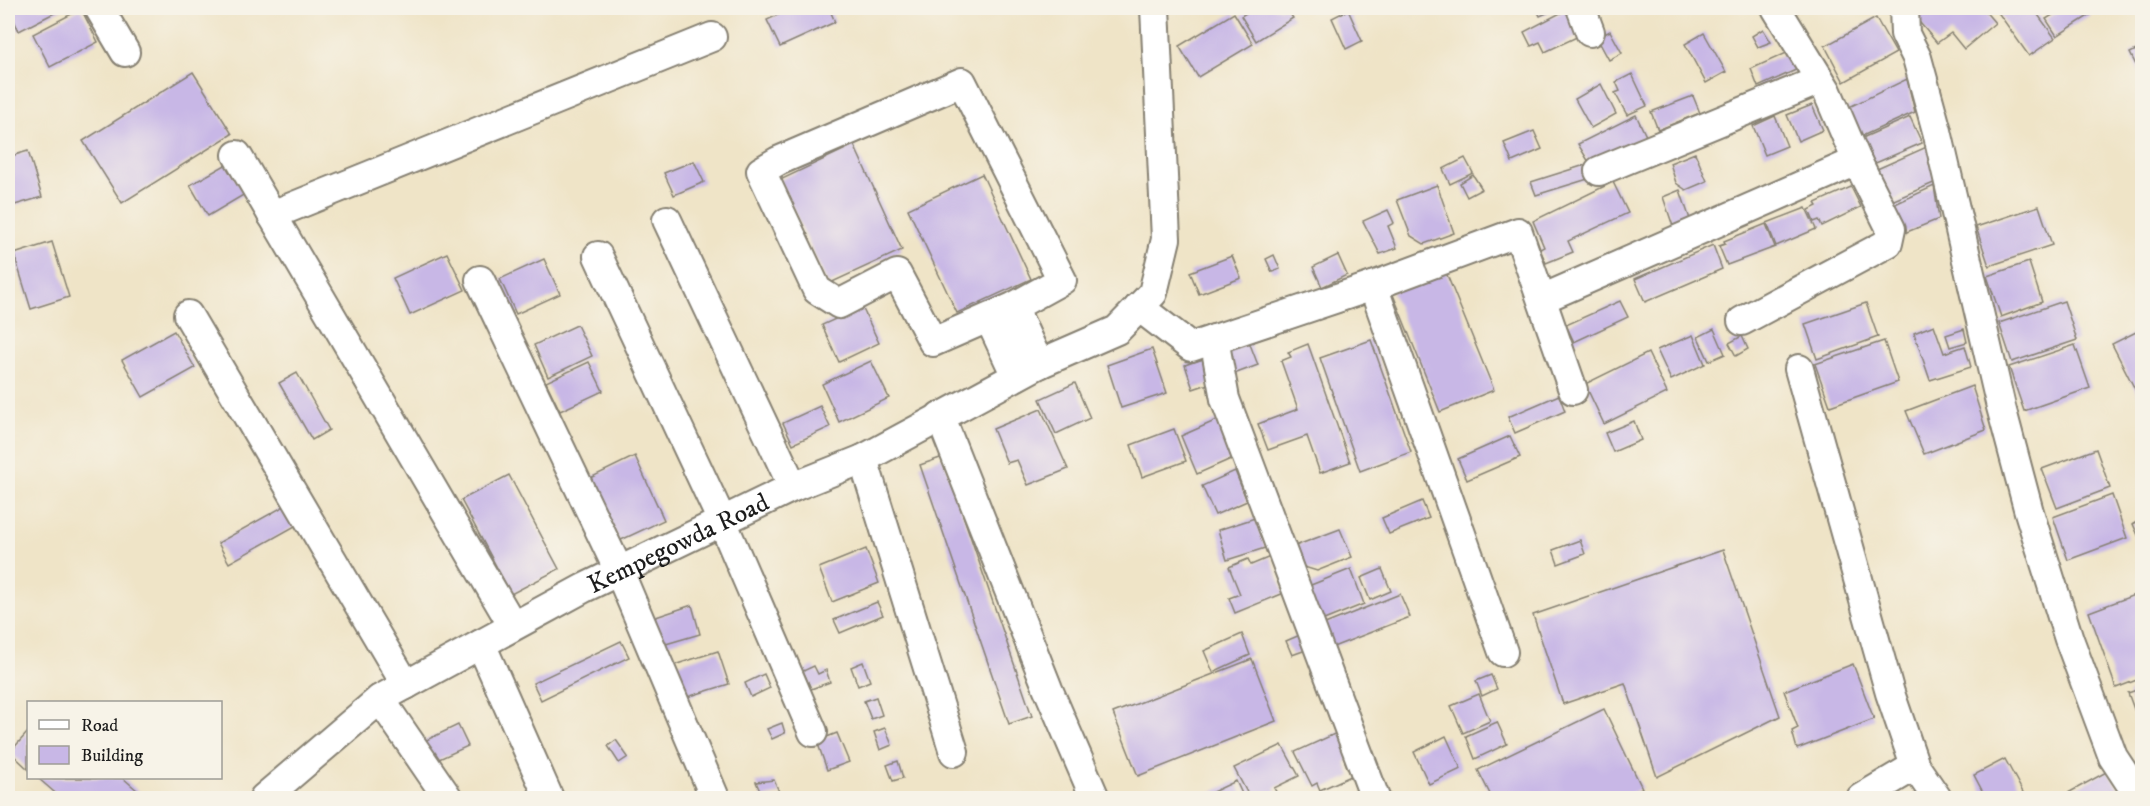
<svg xmlns="http://www.w3.org/2000/svg" width="2150" height="806" font-family="'IM FELL DW Pica',serif">
<style>
.building{fill:#c8b7e6}
.lines{fill:none;stroke-linecap:round;stroke-linejoin:round}
.minor-casing{stroke:#868072;stroke-width:32}
.minor{stroke:#fff;stroke-width:28}
.labels{text-anchor:middle;stroke-width:4.5;stroke-linejoin:round;paint-order:stroke}
.street-label{font-size:26px;fill:#1c1c1c;stroke:#f7f3e8}
</style>
<rect width="100%" height="100%" fill="#f7f3e8"/>
<filter id="ink" filterUnits="userSpaceOnUse"><feTurbulence type="fractalNoise" baseFrequency=".0167" numOctaves="2"/><feDisplacementMap in="SourceGraphic" scale="12" xChannelSelector="R" yChannelSelector="G"/><feConvolveMatrix kernelMatrix="1 2 1 2 8 2 1 2 1" color-interpolation-filters="sRGB"/></filter>
<filter id="wash" filterUnits="userSpaceOnUse"><feTurbulence type="fractalNoise" baseFrequency=".008" numOctaves="4" result="noise"/><feDisplacementMap in="SourceGraphic" scale="24" xChannelSelector="R" yChannelSelector="G"/><feGaussianBlur stdDeviation="1.35" result="paint"/><feColorMatrix in="noise" values="0 0 0 0 0 0 0 0 0 0 0 0 0 0 0 0 0 1.4 0 .05"/><feComposite in="paint" operator="in"/></filter>
<g filter="url(#wash)">
<rect width="100%" height="100%" fill="#efe4c7"/>
<g id="blocks">
<g class="building">
<path d="M8,8h56l-45,23z"/>
<path d="M793,8h36l6,14 -55,25 -13,-27z"/>
<path d="M1254,8h32l7,10 -37,23 -15,-25z"/>
<path d="M1536,8h22l-18,8z"/>
<path d="M1912,8h74l-2,2 11,13 -31,26 -13,-16 -14,10 -28,-33z"/>
<path d="M2001,8h32l22,30 -26,18 -32,-45z"/>
<path d="M2064,8h21l5,7 -33,21 -11,-17z"/>
<path d="M81,9l17,33 -48,25 -17,-33z"/>
<path d="M1348,10l14,31 -16,8 -14,-31z"/>
<path d="M1566,10l13,26 -34,16 -5,-10 -9,4 -7,-14z"/>
<path d="M1234,13l19,31 -55,33 -19,-31z"/>
<path d="M1876,18l20,35 -52,29 -19,-36z"/>
<path d="M1763,29l8,13 -13,5 -6,-11z"/>
<path d="M1610,31l12,22 -13,7 -12,-22z"/>
<path d="M1704,33l22,39 -20,11 -21,-39z"/>
<path d="M2142,47v30l-12,-24z"/>
<path d="M1791,51l7,18 -40,18 -7,-18z"/>
<path d="M193,72l39,62 -110,69 -39,-62z"/>
<path d="M1632,74l15,32 -20,9 -12,-22 5,-2 -4,-9z"/>
<path d="M1907,79l8,33 -55,25 -13,-29z"/>
<path d="M1601,84l15,30 -25,14 -16,-29z"/>
<path d="M1693,96l7,17 -42,17 -7,-18z"/>
<path d="M1812,105l11,25 -25,11 -11,-26z"/>
<path d="M1636,115l10,21 -56,28 -12,-20z"/>
<path d="M1775,116l12,30 -22,9 -12,-29z"/>
<path d="M1910,117l12,26 -51,22 -11,-26z"/>
<path d="M1534,131l8,18 -30,13 -8,-19z"/>
<path d="M854,145l48,105 -74,34 -48,-104z"/>
<path d="M1931,145l5,37 -49,21 -12,-33z"/>
<path d="M28,151l14,46 -34,10v-50z"/>
<path d="M1695,153l12,28 -21,9 -10,-7 -6,-20z"/>
<path d="M1465,158l8,15 -23,11 -7,-15z"/>
<path d="M694,161l10,21 -30,13 -10,-22z"/>
<path d="M227,164l18,30 -37,22 -18,-31z"/>
<path d="M1585,165l3,14 -52,16 -5,-13z"/>
<path d="M982,174l49,105 -74,34 -49,-104z"/>
<path d="M1473,175l9,14 -15,8 -7,-14z"/>
<path d="M1613,182l15,31 -60,28 5,11 -27,11 -6,-14 4,-2 -11,-26z"/>
<path d="M1437,185l17,48 -30,11 -13,-8 -14,-36z"/>
<path d="M1934,186l5,33 -37,15 -9,-29z"/>
<path d="M1851,187l10,20 -39,19 -3,-6 -5,2 -5,-12 8,-4 -2,-3z"/>
<path d="M1680,190l12,35 -17,7 -12,-35z"/>
<path d="M2039,206l13,39 -63,21 -13,-39z"/>
<path d="M1806,208l10,21 -40,17 -9,-23z"/>
<path d="M1388,210l6,13 -6,3 9,22 -17,6 -17,-33z"/>
<path d="M1766,224l9,23 -48,18 -8,-19 6,-2 -1,-3z"/>
<path d="M52,242l17,55 -38,12 -17,-55z"/>
<path d="M1713,245l9,24 -77,33 -10,-23z"/>
<path d="M447,253l18,37 -55,25 -17,-37z"/>
<path d="M1274,255l6,14 -8,3 -6,-13z"/>
<path d="M1338,255l9,20 -25,12 -9,-20z"/>
<path d="M1232,256l9,22 -42,16 -9,-22z"/>
<path d="M544,259l16,35 -44,20 -16,-35z"/>
<path d="M2029,262l13,40 -41,15 -14,-41z"/>
<path d="M1445,270l49,120 -54,22 -48,-120z"/>
<path d="M1620,301l8,16 -54,25 -8,-17z"/>
<path d="M2064,301l13,39 -65,22 -13,-39z"/>
<path d="M1866,303l12,34 -61,22 -12,-35z"/>
<path d="M862,307l17,36 -40,19 -17,-37z"/>
<path d="M577,325l15,31 -44,21 -14,-32z"/>
<path d="M1934,325l10,28 21,-7 6,21 -41,13 -16,-47z"/>
<path d="M1714,329l11,25 -16,7 -11,-24z"/>
<path d="M1964,329l3,13 -17,5 -4,-12z"/>
<path d="M2142,329v74l-30,-59z"/>
<path d="M174,331l21,37 -52,29 -21,-37z"/>
<path d="M1693,335l12,29 -34,16 -14,-30z"/>
<path d="M1742,336l6,13 -12,7 -7,-13z"/>
<path d="M1248,339l10,26 -24,9 -10,-24z"/>
<path d="M1371,340l40,112 -51,19 -40,-113z"/>
<path d="M1884,341l14,41 -68,24 -15,-42z"/>
<path d="M1308,344l42,118 -30,11 -13,-37 -39,14 -10,-26 40,-15 -17,-48 10,-4 -3,-5z"/>
<path d="M2075,345l15,43 -66,23 -15,-44z"/>
<path d="M1152,349l15,44 -46,15 -14,-43z"/>
<path d="M1648,353l19,40 -63,31 -19,-40z"/>
<path d="M1205,358l9,24 -21,7 -8,-24z"/>
<path d="M871,361l18,37 -50,24 -17,-38z"/>
<path d="M589,362l14,29 -43,20 -14,-29z"/>
<path d="M297,373l32,57 -17,10 -33,-57z"/>
<path d="M1075,383l15,35 -34,16 -16,-35z"/>
<path d="M1972,386l14,44 -62,24 -18,-43z"/>
<path d="M1559,395l6,16 -50,22 -7,-16z"/>
<path d="M820,406l10,21 -37,17 -10,-21z"/>
<path d="M1041,409l27,60 -40,16 -11,-25 -10,3 -14,-34z"/>
<path d="M1217,420l16,38 -36,16 -16,-38z"/>
<path d="M1634,421l7,19 -28,12 -8,-19z"/>
<path d="M1174,429l12,32 -44,16 -11,-32z"/>
<path d="M1510,436l10,21 -53,23 -9,-21z"/>
<path d="M2096,449l14,39 -53,20 -15,-39z"/>
<path d="M635,456l29,64 -45,21 -29,-63z"/>
<path d="M943,457l89,259 -23,8 -89,-259z"/>
<path d="M1235,471l12,30 -32,14 -13,-29z"/>
<path d="M509,475l50,94 -48,25 -50,-94z"/>
<path d="M2112,495l15,43 -59,22 -15,-43z"/>
<path d="M1422,501l7,17 -40,16 -7,-16z"/>
<path d="M286,505l11,20 -68,38 -11,-20z"/>
<path d="M1255,518l10,30 -38,12 -9,-30z"/>
<path d="M2142,519v25l-9,-20z"/>
<path d="M1340,529l12,28 -35,14 -13,-4 -9,-21z"/>
<path d="M1580,540l5,14 -27,10 -5,-14z"/>
<path d="M866,549l13,34 -47,19 -13,-34z"/>
<path d="M1723,550l57,166 -123,61 -32,-94 -62,21 -30,-89z"/>
<path d="M1270,557l14,36 -49,20 -6,-15 11,-4 -11,-27 19,-8 3,6z"/>
<path d="M1351,569l13,35 -45,18 -13,-35z"/>
<path d="M1382,569l9,22 -21,9 -9,-22z"/>
<path d="M2142,592v86l-26,10 -27,-76z"/>
<path d="M1400,594l10,23 -82,32 -8,-23z"/>
<path d="M877,602l6,13 -43,18 -6,-13z"/>
<path d="M692,605l8,29 -41,12 -9,-27z"/>
<path d="M1242,634l8,21 -37,17 -9,-21z"/>
<path d="M1300,635l6,15 -14,5 -6,-14z"/>
<path d="M621,641l8,16 -88,43 -8,-17z"/>
<path d="M718,651l11,33 -45,14 -10,-33z"/>
<path d="M1252,659l24,62 -138,55 -25,-63z"/>
<path d="M863,662l7,19 -12,5 -7,-19z"/>
<path d="M1853,664l21,55 -77,30 -5,-18 6,-3 -14,-37z"/>
<path d="M814,666l4,8 8,-4 4,12 -19,7 -8,-18z"/>
<path d="M764,674l6,14 -19,9 -6,-14z"/>
<path d="M1491,675l6,14 -15,7 -6,-15z"/>
<path d="M2142,688v40h-1l-13,-35z"/>
<path d="M1479,694l11,27 -27,12 -12,-27z"/>
<path d="M876,697l6,18 -11,4 -7,-18z"/>
<path d="M1604,709l38,79 -21,10h-129l-14,-28z"/>
<path d="M1497,722l10,22 -32,15 -9,-23z"/>
<path d="M782,723l3,10 -13,6 -5,-10z"/>
<path d="M458,725l10,21 -40,18 -10,-20z"/>
<path d="M885,728l7,17 -12,5 -6,-18z"/>
<path d="M1341,731l13,27 -9,4 6,14 -31,14 -3,-7 -5,3 -17,-34z"/>
<path d="M28,732v37l-18,-17z"/>
<path d="M837,733l12,29 -22,8 -10,-29z"/>
<path d="M1446,736l15,33 -32,15 -15,-32z"/>
<path d="M616,740l12,17 -9,6 -11,-17z"/>
<path d="M1282,745l17,31 -25,12 5,9 -4,1h-25l-16,-30z"/>
<path d="M2005,759l21,39h-40l-12,-23z"/>
<path d="M898,761l5,17 -10,3 -6,-16z"/>
<path d="M2108,771l16,27h-65z"/>
<path d="M38,778h85l23,20h-85z"/>
<path d="M774,780l6,14 -17,4 -7,-16z"/>
<path d="M1236,781l8,17h-44z"/>
</g>
</g>
</g>
<g filter="url(#ink)">
<use href="#blocks" fill-opacity="0" stroke="#868072" stroke-width="1.5"/>
<g class="lines">
<defs>
<g id="minor">
<path d="M99,8l26,44"/>
<path d="M1581,8l9,24"/>
<path d="M1904,8l1,26 12,24 20,73 64,276 28,105 40,127 44,118 27,41"/>
<path d="M237,155l276,471"/>
<path d="M1599,171l221,-91"/>
<path d="M272,215l440,-178"/>
<path d="M667,220l126,267"/>
<path d="M598,256l124,265 91,211"/>
<path d="M480,280l139,291 96,227"/>
<path d="M1373,286l130,366"/>
<path d="M1542,299l315,-138"/>
<path d="M1013,307l-80,35 -36,-68 -58,30 -22,-14 -56,-119 17,-10 184,-79 100,198 -49,27 26,57"/>
<path d="M1139,307l52,40 182,-61 145,-54 55,158"/>
<path d="M188,315l218,370"/>
<path d="M989,318l27,58"/>
<path d="M1742,321l146,-78 3,-14 -34,-68 -30,-70 -51,-83"/>
<path d="M1214,339l11,60 150,399"/>
<path d="M1799,369l91,324 25,73 22,32"/>
<path d="M940,416l108,273 47,109"/>
<path d="M863,459l91,293"/>
<path d="M481,644l68,154"/>
<path d="M380,699l68,99"/>
<path id="s1" d="M264,798l116,-99 204,-111 209,-101 70,-28 176,-95 78,-34 36,-37 13,-54 -11,-231"/>
<path d="M1861,798l54,-32"/>
</g>
</defs>
<use href="#minor" class="minor-casing"/>
<use href="#minor" class="minor"/>
</g>
</g>
<g class="labels">
<g class="street-label">
<text dy="9" stroke="none"><textPath href="#s1" startOffset="489">Kempegowda Road</textPath></text>
</g>
</g>
<rect width="2150" height="806" fill="none" stroke="#f7f3e8" stroke-width="30"/>
<rect x="27" y="701" width="195" height="78" fill="#f7f3e8" stroke="#9f9d96" stroke-width="1.5"/>
<rect x="39" y="720" width="30" height="9" fill="#ffffff" stroke="#9f9d96" stroke-width="1.5"/>
<text x="81" y="731" font-size="18" fill="#1c1c1c">Road</text>
<rect x="39" y="746" width="30" height="18" fill="#c8b7e6" stroke="#9f9d96" stroke-width="1.5"/>
<text x="81" y="761" font-size="18" fill="#1c1c1c">Building</text>
</svg>
